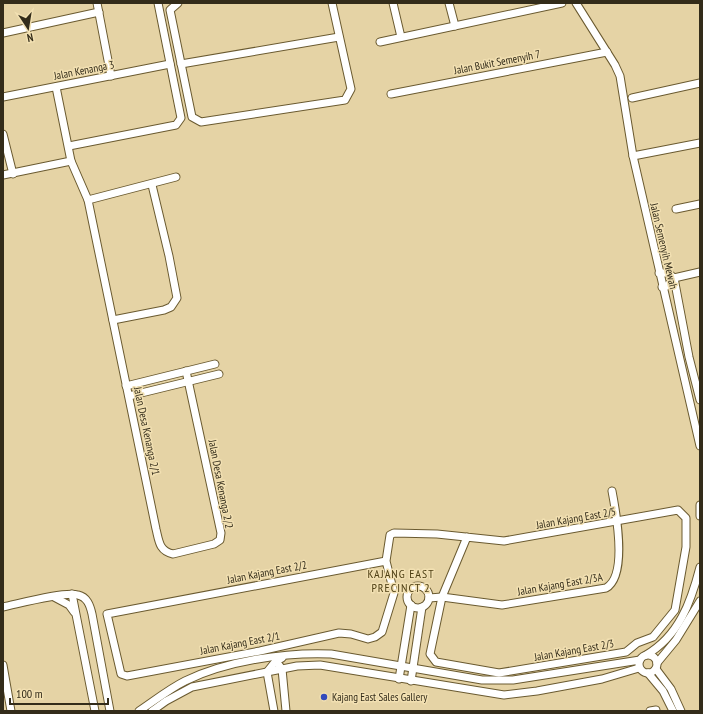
<svg xmlns="http://www.w3.org/2000/svg" width="703" height="714" font-family="'PT Sans Narrow',sans-serif">
<style>
.lines{fill:none;stroke-linecap:round;stroke-linejoin:round}
.minor-casing{stroke:#6a5a30;stroke-width:9}
.minor{stroke:#fff;stroke-width:7}
.poi-dot{fill:#334abc;stroke:#f2e0b2;stroke-width:1.5}
.labels{text-anchor:middle;stroke-width:3;stroke-linejoin:round;paint-order:stroke}
.street-label{font-size:11px;fill:#332c1a;stroke:#f2e0b2}
.poi-label{font-size:11px;fill:#332c1a;stroke:#f2e0b2;text-anchor:start}
.neighbourhood-label{font-size:12px;letter-spacing:1px;fill:#4f4015;stroke:#f2e0b2}
</style>
<rect width="100%" height="100%" fill="#e5d3a5"/>
<g class="lines">
<defs>
<g id="minor">
<path d="M97,3l14,73"/>
<path d="M178,3l-8,7 22,107 9,5 144,-22 6,-11 -19,-86"/>
<path d="M393,3l8,34"/>
<path d="M449,3l6,23"/>
<path d="M576,3l39,62 5,11 13,80 67,290"/>
<path d="M3,33l96,-21"/>
<path d="M380,42l182,-39"/>
<path d="M181,64l158,-27"/>
<path d="M56,87l15,74 17,39 68,329c3,12 3,22 17,25l41,-10 6,-4 1,-7 -35,-162"/>
<path d="M391,94l216,-42"/>
<path d="M3,97l167,-33"/>
<path d="M632,98l68,-15"/>
<path d="M3,134l10,40"/>
<path d="M69,146l107,-21 5,-7 -23,-115"/>
<path d="M633,156l67,-13"/>
<path d="M3,175l68,-14"/>
<path d="M88,200l88,-23"/>
<path d="M676,209l24,-5"/>
<path d="M659,273h9l6,5"/>
<path d="M674,278l15,79 11,43"/>
<path d="M662,287l5,-1 7,-8 26,-6"/>
<path d="M113,320l51,-10 7,-3 6,-9 -8,-42 -17,-71"/>
<path d="M126,386l89,-22"/>
<path d="M129,396l90,-22"/>
<path d="M700,505v11"/>
<path d="M386,561l-279,53 14,60 6,2 133,-25 79,-18 12,1 17,5 7,-2 7,-5 12,-39 -8,-32 4,-26 4,-2 43,1 67,7 174,-31 8,8v29l-11,63 -22,27 -16,6 -11,9 -127,21 -63,-11 -6,-8 12,-57 25,-60"/>
<circle cx="418" cy="597" r="11"/>
<path d="M72,594l23,117"/>
<path d="M54,597l15,8 5,7"/>
<path d="M429,598l13,-1 60,8 104,-17c22,-12 10,-76 6,-97"/>
<path d="M3,607c15,-3 62,-16 75,-12 9,2 12,10 14,19l18,97"/>
<path d="M646,655c33,-19 45,-53 54,-88"/>
<circle cx="648" cy="664" r="9"/>
<path d="M657,663l19,-23 24,-39"/>
<path d="M3,665l8,46"/>
<path d="M279,665l3,4 4,42"/>
<path d="M656,669l15,20 10,22"/>
<path d="M648,673l15,18 10,20"/>
<path d="M399,679l12,-74"/>
<path d="M411,681l11,-74"/>
<path d="M139,711c15,-10 30,-22 46,-30 41,-20 100,-29 146,-27l151,26h31l127,-20"/>
<path d="M152,711l14,-10 26,-14 105,-21 23,-1 184,30 33,-4 65,-12 37,-11"/>
<path d="M274,711l-7,-39 8,-10 7,-4"/>
<path d="M650,711l6,-1"/>
</g>
</defs>
<use href="#minor" class="minor-casing"/>
<use href="#minor" class="minor"/>
</g>
<circle class="poi-dot" cx="324" cy="697" r="4"/>
<g class="labels">
<g class="street-label">
<text transform="translate(497 62) rotate(-11)" y="4">Jalan Bukit Semenyih 7</text>
<text transform="translate(84 70) rotate(-11)" y="4">Jalan Kenanga 3</text>
<text transform="translate(664 246) rotate(77)" y="4">Jalan Semenyih Mewah</text>
<text transform="translate(147 431) rotate(78)" y="4">Jalan Desa Kenanga 2/1</text>
<text transform="translate(221 484) rotate(79)" y="4">Jalan Desa Kenanga 2/2</text>
<text transform="translate(576 518) rotate(-10)" y="4">Jalan Kajang East 2/5</text>
<text transform="translate(267 572) rotate(-11)" y="4">Jalan Kajang East 2/2</text>
<text transform="translate(560 584) rotate(-10)" y="4">Jalan Kajang East 2/3A</text>
<text transform="translate(240 643) rotate(-11)" y="4">Jalan Kajang East 2/1</text>
<text transform="translate(574 650) rotate(-10)" y="4">Jalan Kajang East 2/3</text>
</g>
<g class="poi-label">
<text x="332" y="701">Kajang East Sales Gallery</text>
</g>
<g class="neighbourhood-label">
<text x="401" y="578">KAJANG EAST<tspan x="401" dy="14">PRECINCT 2</tspan></text>
</g>
</g>
<rect width="703" height="714" fill="none" stroke="#332c1a" stroke-width="8"/>
<g transform="translate(28 28) rotate(168)" stroke="#f2e0b2" stroke-width="3" paint-order="stroke">
<path d="M0-3L7 15L0 10L-7 15Z" fill="#332c1a"/>
<text y="-6" font-size="11" font-weight="bold" text-anchor="middle" fill="#332c1a">N</text>
</g>
<path d="M10 698v6h98v-6" fill="none" stroke="#332c1a" stroke-width="2"/>
<text x="16" y="698" font-size="12" fill="#332c1a" stroke="#f2e0b2" stroke-width="3" paint-order="stroke">100 m</text>
</svg>
